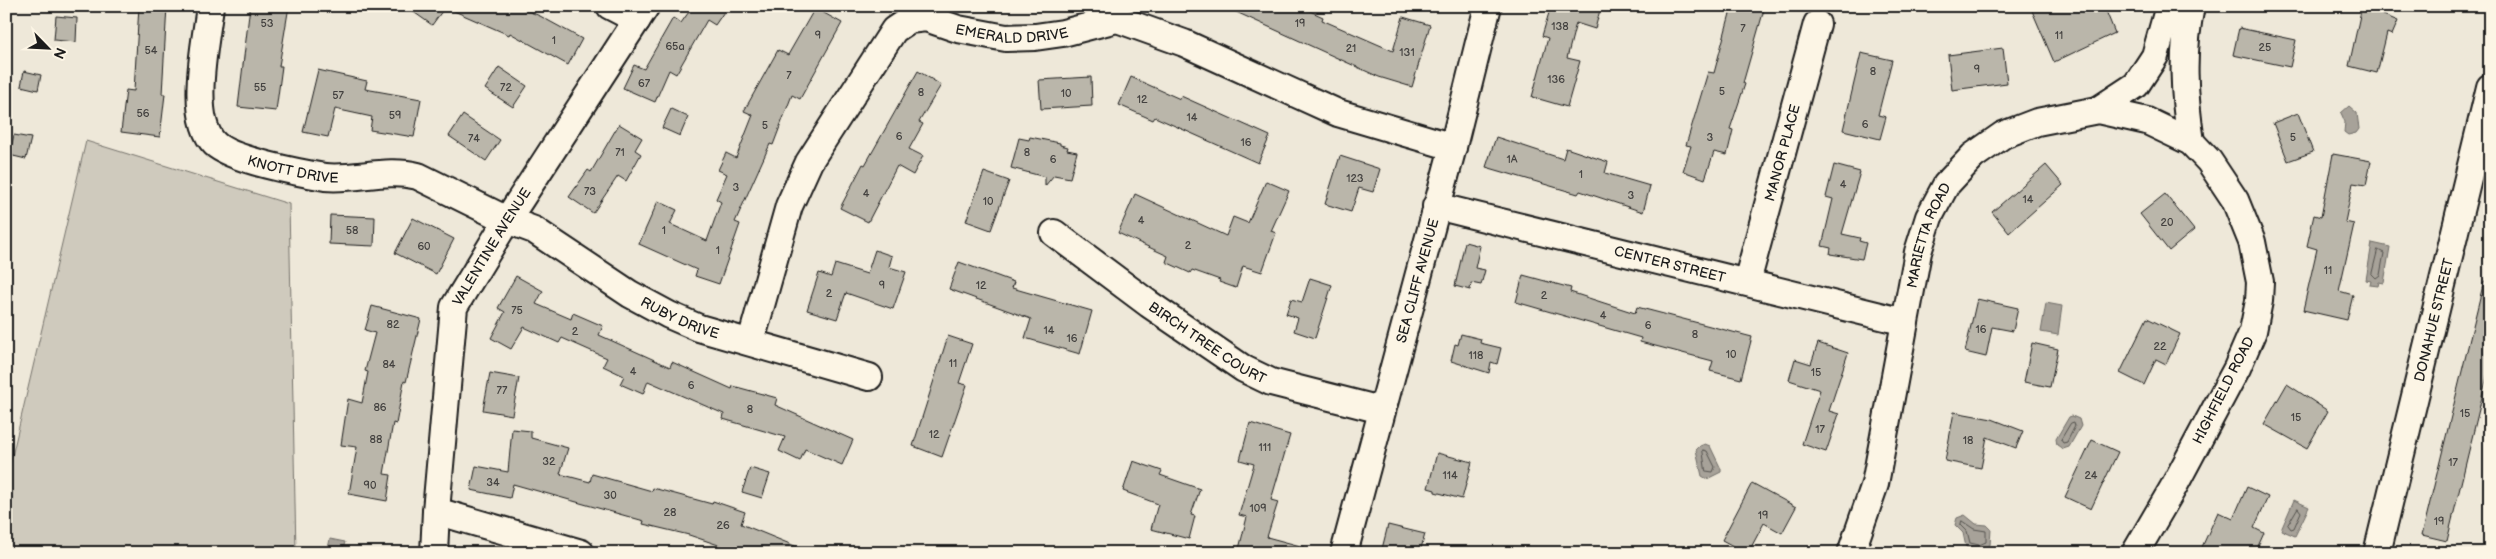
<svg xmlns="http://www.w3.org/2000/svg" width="2496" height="559" font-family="'Balsamiq Sans',sans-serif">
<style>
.green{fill:#cfcabd;stroke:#76736c}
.water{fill:#a7a299;stroke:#6f6c67}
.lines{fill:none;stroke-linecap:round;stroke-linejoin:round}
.shore{stroke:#54524e;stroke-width:1}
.building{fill:#bab6aa;stroke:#1c1c1c}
.minor-casing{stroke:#1c1c1c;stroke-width:30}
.minor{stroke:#fcf5e5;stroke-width:26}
.labels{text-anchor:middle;stroke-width:4;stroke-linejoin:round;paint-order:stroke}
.number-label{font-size:11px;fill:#444240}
.street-label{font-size:14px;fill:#1c1c1c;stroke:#fcf5e5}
</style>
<rect width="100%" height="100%" fill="#eee8d9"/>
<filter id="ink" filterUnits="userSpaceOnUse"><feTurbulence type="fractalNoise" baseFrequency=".02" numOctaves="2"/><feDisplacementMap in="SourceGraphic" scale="10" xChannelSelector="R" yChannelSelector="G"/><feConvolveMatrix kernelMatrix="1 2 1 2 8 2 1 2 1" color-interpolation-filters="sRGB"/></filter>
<g filter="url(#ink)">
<path class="green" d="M86,141l203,63 7,349h-290v-71z"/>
<g class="water">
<path d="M2349,106l8,7 2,16 -3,4 -8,2 -4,-3 1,-10 -4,-9z"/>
<path d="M2372,243l18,4 -6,36 -5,-1 -1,4 -8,-1 1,-4 -5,-1z"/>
<path d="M2046,303l16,3 -4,29 -17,-3z"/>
<path d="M2072,416l7,3 2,7 -12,21 -6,2 -6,-4 -1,-6 13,-22z"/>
<path d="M1705,444l5,2 11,23v3l-14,7 -5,-3 -6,-26 4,-4z"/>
<path d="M2294,500l15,7 -14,29 -14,-6z"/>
<path d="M1965,515l11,9 11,1 4,4 -1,16 -9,5 -15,-3 -3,-14 -8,-8 2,-7z"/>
<path d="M330,539l15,3 -3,11h-15z"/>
</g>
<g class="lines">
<g class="shore">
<path d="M2378,250l6,3 -4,22 -4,3 -4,-4z"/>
<path d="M2071,423l3,-1 1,4 -8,16 -4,1 -2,-3z"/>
<path d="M1703,450l4,1 8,16 -2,5 -7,-1z"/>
<path d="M2298,508l3,4 -7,16 -3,1 -3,-4z"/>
<path d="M1962,521l12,8 12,2v11l-7,3 -9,-2 -3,-12 -6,-6z"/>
</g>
</g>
<g class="building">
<path d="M139,6h28l-5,88h3l-5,43 -39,-5 5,-42 8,1z"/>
<path d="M250,6h39l-10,60h3l-6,45 -38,-4z"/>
<path d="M405,6h111l24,10 42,23 -14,26 -58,-32 -1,2 -64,-28 -13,18z"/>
<path d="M687,6h41l-13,19 -8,-5 -31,54 -7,-4 -14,32 -32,-14 11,-23 10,4 29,-51 8,5 10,-14z"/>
<path d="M1223,6h76l24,11 -1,3 71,31 10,-34 27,8 -18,62 -33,-10z"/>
<path d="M1551,6h50l-6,23 -19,-6 -9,35 13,3 -13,46 -35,-10 16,-59 -6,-2z"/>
<path d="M1732,6h33l-22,77 2,1 -15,45 3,1 -6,25 -13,-3 -9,27 -22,-8 8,-25 -5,-1 22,-73 6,1z"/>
<path d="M2030,6h74l11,27 -61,29z"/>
<path d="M2362,6l36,15 -6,14 -5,-2 -10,40 -28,-7z"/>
<path d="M815,8l27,15 -42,76 -8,-4 -19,50 -3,-1 -35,78 5,2 -21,60 -24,-8 2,-6 -58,-26 19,-43 19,9 -7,14 37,17 14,-39 -5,-3 11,-25 -9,-4 8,-17 10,5 17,-43 -9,-4 34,-61 10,5z"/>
<path d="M56,16l21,2 -1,24 -22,-2z"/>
<path d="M2239,28l57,12 -6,27 -57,-12z"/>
<path d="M2003,48l4,35 -55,7 -4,-35z"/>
<path d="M1861,53l31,7 -14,55 8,2 -6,22 -37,-9z"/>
<path d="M499,67l28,19 -14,21 -28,-18z"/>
<path d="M318,70l49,11 -2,8 56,10 -7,38 -44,-7 2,-13 -37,-8 -7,28 -25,-5z"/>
<path d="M24,71l17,4 -3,15 -17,-4z"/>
<path d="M918,71l23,14 -22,37 4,2 -14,25 14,7 -10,19 -16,-9 -29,56 -28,-14 23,-44 2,1z"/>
<path d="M1091,77l1,29 -51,3 -2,-29z"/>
<path d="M1131,77l49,22 1,-3 89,40 -12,27 -103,-46 -2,3 -34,-15z"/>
<path d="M671,109l17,8 -8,19 -18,-8z"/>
<path d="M2298,113l15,39 -25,9 -15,-38z"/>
<path d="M463,115l37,25 -14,21 -37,-25z"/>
<path d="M619,124l23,14 -7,12 6,4 -15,27 -8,-5 -25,37 -24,-16 19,-27 3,2z"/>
<path d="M14,135l17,3 -5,21 -17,-4z"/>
<path d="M1030,137l30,6v2l8,2 -1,3 10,2 -7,26 -16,-3 -9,11v-9l-34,-9 8,-30 10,2z"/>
<path d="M1496,137l67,22 3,-11 42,14 -3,11 45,13 -7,26 -63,-21 -2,3 -92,-27z"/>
<path d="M2333,154l38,7 -5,24 -13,-2 -8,39 9,2 -15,67 14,4 -6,25 -44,-10 14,-61 -10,-3 7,-31 7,2z"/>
<path d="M1340,156l40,13 -7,23 -14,-4 -8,24 -26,-8z"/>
<path d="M1834,165l26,7 -18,62 18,4 -1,3 7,2 -4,16 -32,-5 1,-6 -9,-2 11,-47 -7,-2z"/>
<path d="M2046,165l17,20 -54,48 -17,-21z"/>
<path d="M984,172l25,9 -18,49 -25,-9z"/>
<path d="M1266,181l23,10 -18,40 5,2 -14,39 -19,-6 -7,22 -17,-6 1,-2 -28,-10 -2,3 -24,-11 2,-6 -50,-23 17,-39 91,42 7,-19 15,6z"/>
<path d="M2165,194l29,36 -25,21 -29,-37z"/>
<path d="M330,215l45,2 -1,29 -45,-2z"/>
<path d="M413,218l41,21 -18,35 -41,-21z"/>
<path d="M1465,242l15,4 -5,22 10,2 -4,15 -10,-2 -1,7 -15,-4z"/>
<path d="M875,250l17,6 -3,11 17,5 -13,37 -47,-16 -9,26 -30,-9 12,-37 12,4 4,-13 32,10z"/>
<path d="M959,262l55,20 -2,6 80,23 -12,43 -55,-16 6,-19 -82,-30z"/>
<path d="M1523,275l48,13 -1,4 65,21 2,-6 115,30 -11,42 -31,-8 3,-10 -73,-19 1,-4 -125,-36z"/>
<path d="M516,276l27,15 -7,13 35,15 2,-6 30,13 -4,9 71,32 2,-5 60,27 1,-3 44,12 -2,7 78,35 -11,25 -37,-16 -5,12 -21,-10 6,-14 -62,-18 1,-5 -76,-33 -5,13 -23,-10 4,-8 -21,-10 4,-8 -45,-20 -3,5 -35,-16 -13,22 -20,-11 14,-26 -7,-4z"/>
<path d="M1310,278l22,7 -17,53 -21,-7 4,-13 -12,-4 5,-15 11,3z"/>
<path d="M2484,281l6,1v82l-43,177 -25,-6z"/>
<path d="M1977,299l41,9 -5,23 -21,-4 -6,30 -21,-5z"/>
<path d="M372,306l49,13 -15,63 -2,-1 -8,43 -3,-1 -9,51 7,1 -4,26 -38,-7 8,-47 -16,-2 7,-46 14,4 6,-31 -3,-1 10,-38 -10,-3z"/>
<path d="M2147,318l33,16 -14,30 -10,-5 -12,26 -24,-12z"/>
<path d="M1461,334l20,5 -1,4 21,5 -4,16 -6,-2 -2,11 -38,-12 4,-17 3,1z"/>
<path d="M948,336l24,8 -13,39 8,2 -25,72 -29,-11z"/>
<path d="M1818,343l30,10 -19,58 10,3 -13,38 -24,-8 18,-54 -31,-10 6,-21 16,5z"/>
<path d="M2032,343l26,6 -8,38 -26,-5z"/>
<path d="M490,373l29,5 -7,37 -29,-5z"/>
<path d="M2287,384l41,27 -21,37 -43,-24z"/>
<path d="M1954,412l38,7 31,12 -7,17 -29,-11 -6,31 -36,-7z"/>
<path d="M1250,423l40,12 -19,65 7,2 -11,35 37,10 -1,6h-65l9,-36 -8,-2 15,-51 -14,-4z"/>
<path d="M512,429l19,2v7l37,10 -8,26 30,8 2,-8 60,17 1,-3 59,16 1,-3 32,11 -4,12 71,29h-70l-53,-18 -46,-11 1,-3 -131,-37 -3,14 -39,-8 5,-24 32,6z"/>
<path d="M2092,440l26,12 -27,57 -26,-12z"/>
<path d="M1437,453l35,9 -10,37 -27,-7v-2l-7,-2z"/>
<path d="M1133,461l29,10 -2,4 40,14 -9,26 4,1 -6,23 -38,-10 7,-25 -35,-13z"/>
<path d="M750,468l20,6 -8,24 -20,-6z"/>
<path d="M1752,483l44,24 -14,26 -18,-10 -16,30h-2l-24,-13z"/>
<path d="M2247,487l21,10 -14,31 10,5 -9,20h-39l-14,-6 16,-35 15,7z"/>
<path d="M1388,525l37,9 -5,18 -11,-3 -1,4h-27z"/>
</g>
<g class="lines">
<defs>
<g id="minor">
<path id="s1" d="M210,6c-4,35 -22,112 5,138 17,16 86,29 110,33 31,3 61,-9 93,-1l89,44 27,10 96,64 39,21 30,13 170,49"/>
<path d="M610,6l27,14"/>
<path d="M2098,110l38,-25 19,-29 14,-50"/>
<path d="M2191,142c-7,-47 -10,-89 0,-136"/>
<path id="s2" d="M1436,206l469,116"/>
<path id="s3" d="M1054,233l95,71 95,65 27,13 110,28"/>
<path id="s4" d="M1747,282l70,-258"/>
<path id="s5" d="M751,341l38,-135 20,-44 85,-132 15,-10 17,-2 32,11 48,9 29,-1 28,-4 54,-14 67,24 154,70 115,34"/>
<path d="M436,511l145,42"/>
<path id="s6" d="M434,553l2,-42 18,-204 53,-87 139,-214"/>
<path id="s7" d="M1344,553l109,-406 35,-141"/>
<path id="s8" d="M1851,553l24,-69 43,-232 11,-35 17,-32 27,-29 30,-21 34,-13 61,-12 49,11 44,21 18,19 26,39 17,42 8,40 -1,19 -6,30 -16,37 -64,120 -38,65"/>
<path id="s9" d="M2377,553l113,-466"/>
</g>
</defs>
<use href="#minor" class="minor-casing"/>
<use href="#minor" class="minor"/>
</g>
</g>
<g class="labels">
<g class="number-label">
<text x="267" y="27">53</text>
<text x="1300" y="27">19</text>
<text x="1560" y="30">138</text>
<text x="1743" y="32">7</text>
<text x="818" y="39">9</text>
<text x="2059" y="39">11</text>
<text x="554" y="44">1</text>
<text x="675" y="50">65a</text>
<text x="2265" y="51">25</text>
<text x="1351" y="52">21</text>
<text x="151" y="54">54</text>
<text x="1407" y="56">131</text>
<text x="1977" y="73">9</text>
<text x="1873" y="75">8</text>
<text x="789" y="79">7</text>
<text x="1556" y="83">136</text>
<text x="644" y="87">67</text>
<text x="260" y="91">55</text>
<text x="506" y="91">72</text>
<text x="1722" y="95">5</text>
<text x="921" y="96">8</text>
<text x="1066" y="97">10</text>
<text x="338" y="99">57</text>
<text x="1142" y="103">12</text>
<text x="143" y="117">56</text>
<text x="395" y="119">59</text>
<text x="1192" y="121">14</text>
<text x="1865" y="128">6</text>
<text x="765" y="129">5</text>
<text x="899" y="140">6</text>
<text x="1710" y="141">3</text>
<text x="2293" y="141">5</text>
<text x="474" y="142">74</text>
<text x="1246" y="146">16</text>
<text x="620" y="156">71</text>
<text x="1027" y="156">8</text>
<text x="1053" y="163">6</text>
<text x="1512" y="163">1A</text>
<text x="1581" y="178">1</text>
<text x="1355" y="182">123</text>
<text x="1843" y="188">4</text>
<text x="736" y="191">3</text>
<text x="590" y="195">73</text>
<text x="866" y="197">4</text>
<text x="1631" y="199">3</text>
<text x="2028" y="203">14</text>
<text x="988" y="205">10</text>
<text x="1141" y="224">4</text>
<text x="2167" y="226">20</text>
<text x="352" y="234">58</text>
<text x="664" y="234">1</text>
<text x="1188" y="249">2</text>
<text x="424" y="250">60</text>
<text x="718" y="254">1</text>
<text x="2328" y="274">11</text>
<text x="882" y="289">9</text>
<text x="981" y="289">12</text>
<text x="829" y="297">2</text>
<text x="1544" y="299">2</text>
<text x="517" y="314">75</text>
<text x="1603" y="319">4</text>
<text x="393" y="328">82</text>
<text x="1648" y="329">6</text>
<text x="1981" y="333">16</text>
<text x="1049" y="334">14</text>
<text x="575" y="335">2</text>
<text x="1695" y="338">8</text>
<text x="1072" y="342">16</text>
<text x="2160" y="350">22</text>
<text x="1731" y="358">10</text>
<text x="1476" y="359">118</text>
<text x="953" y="367">11</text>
<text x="389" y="368">84</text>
<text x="633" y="375">4</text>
<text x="1816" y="376">15</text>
<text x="691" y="389">6</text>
<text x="502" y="394">77</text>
<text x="380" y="411">86</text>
<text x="750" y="413">8</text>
<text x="2465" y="417">15</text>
<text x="2296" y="421">15</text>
<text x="1820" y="433">17</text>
<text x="934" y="438">12</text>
<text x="376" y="443">88</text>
<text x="1968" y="444">18</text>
<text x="1265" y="451">111</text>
<text x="549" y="465">32</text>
<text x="2453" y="466">17</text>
<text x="1450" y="479">114</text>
<text x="2091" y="479">24</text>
<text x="493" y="486">34</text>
<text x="370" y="489">90</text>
<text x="610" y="499">30</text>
<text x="1258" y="512">109</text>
<text x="670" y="516">28</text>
<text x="1763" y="519">19</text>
<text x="2439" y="525">19</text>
<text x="723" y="529">26</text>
</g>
<g class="street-label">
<text dy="5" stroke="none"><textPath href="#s5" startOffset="469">EMERALD DRIVE</textPath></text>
<text dy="5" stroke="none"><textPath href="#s4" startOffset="134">MANOR PLACE</textPath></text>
<text dy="5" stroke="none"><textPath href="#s1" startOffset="225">KNOTT DRIVE</textPath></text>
<text dy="5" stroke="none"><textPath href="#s8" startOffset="328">MARIETTA ROAD</textPath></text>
<text dy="5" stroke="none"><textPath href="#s6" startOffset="318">VALENTINE AVENUE</textPath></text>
<text dy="5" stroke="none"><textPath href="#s2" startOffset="241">CENTER STREET</textPath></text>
<text dy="5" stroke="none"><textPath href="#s7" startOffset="282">SEA CLIFF AVENUE</textPath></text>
<text dy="5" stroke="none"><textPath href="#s1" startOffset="650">RUBY DRIVE</textPath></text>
<text dy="5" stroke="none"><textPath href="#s9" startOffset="240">DONAHUE STREET</textPath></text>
<text dy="5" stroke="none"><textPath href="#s3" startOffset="189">BIRCH TREE COURT</textPath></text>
<text transform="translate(2223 390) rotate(-63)" y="5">HIGHFIELD ROAD</text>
</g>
</g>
<rect width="2496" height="559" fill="none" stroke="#fcf5e5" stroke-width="25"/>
<rect x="12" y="12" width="2471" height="534" fill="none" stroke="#1c1c1c" stroke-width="2" filter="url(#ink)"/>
<g transform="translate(48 48) rotate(114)" stroke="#fcf5e5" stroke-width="4" paint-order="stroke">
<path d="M0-4L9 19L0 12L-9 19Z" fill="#1c1c1c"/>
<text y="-8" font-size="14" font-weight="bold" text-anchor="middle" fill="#1c1c1c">N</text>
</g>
</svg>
